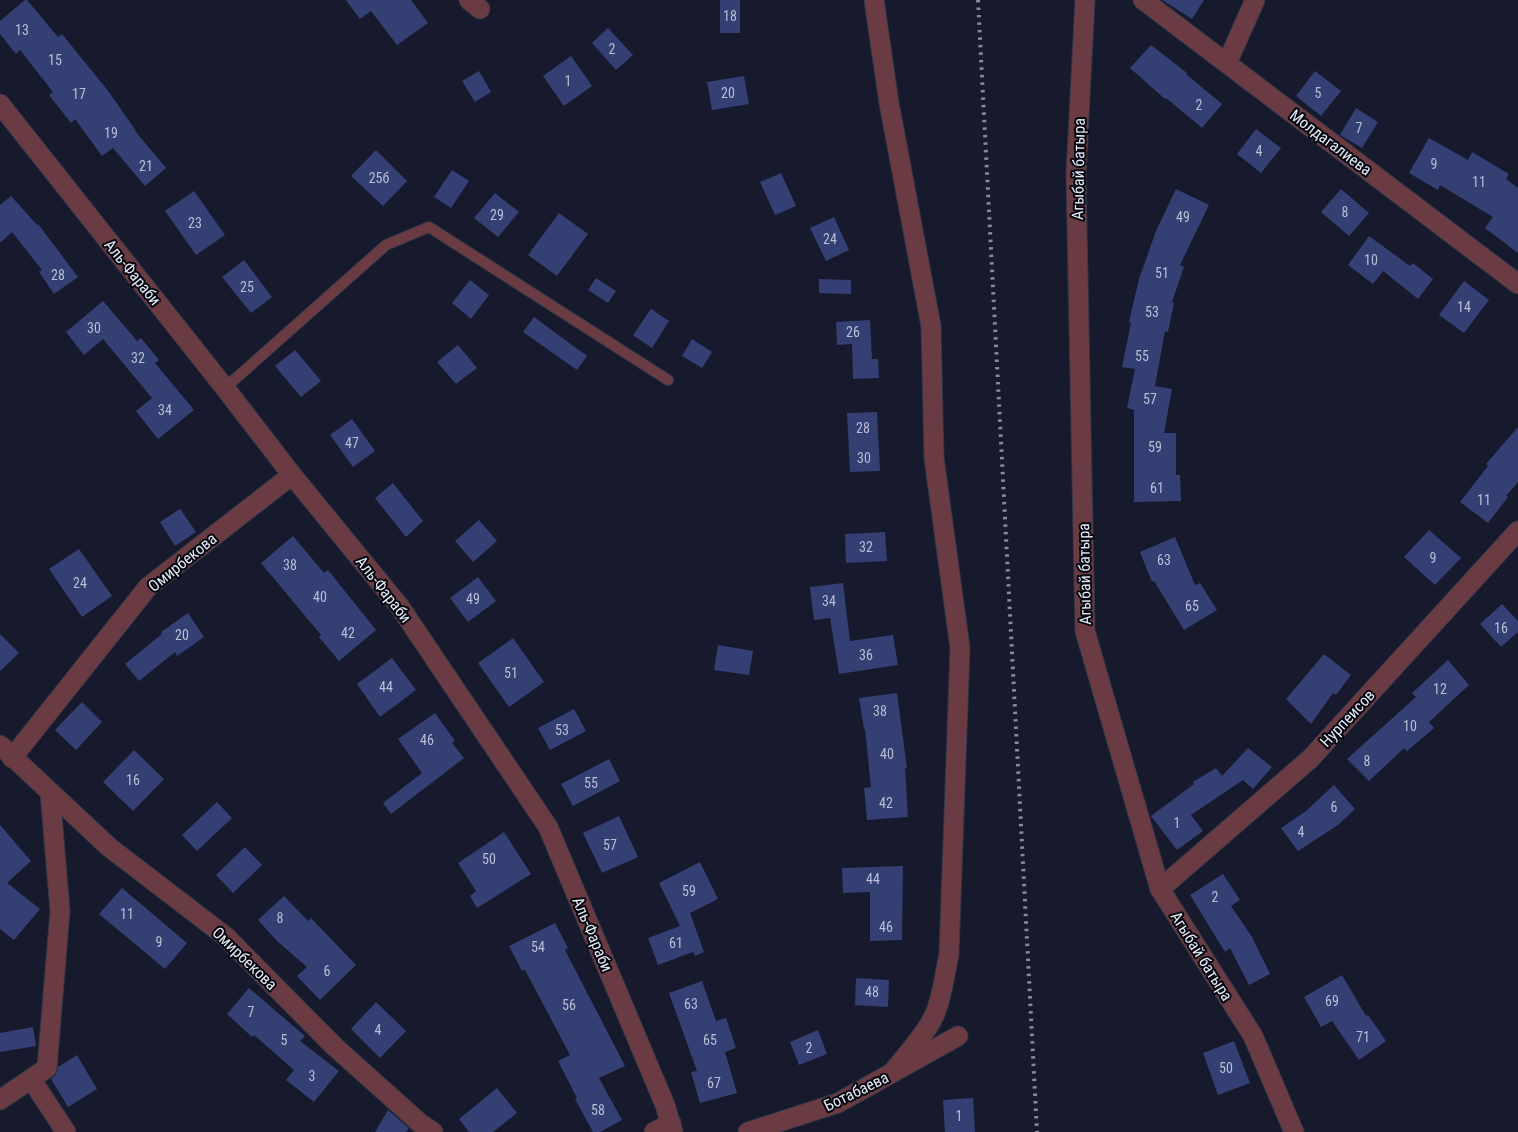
<svg xmlns="http://www.w3.org/2000/svg" width="1518" height="1132" font-family="'Roboto Condensed',sans-serif">
<style>
.building{fill:#343f74}
.lines{fill:none;stroke-linecap:round;stroke-linejoin:round}
.lane-casing{stroke:#333748;stroke-width:12}
.street-casing{stroke:#333748;stroke-width:21}
.lane{stroke:#6b3b43;stroke-width:10}
.street{stroke:#6b3b43;stroke-width:19}
.rail{stroke:#868a99;stroke-width:4;stroke-dasharray:2.5 5;stroke-linecap:butt}
.labels{text-anchor:middle;stroke-width:4;stroke-linejoin:round;paint-order:stroke}
.number-label{font-size:14px;fill:#babfd6}
.street-label{font-size:16px;fill:#e6eaf7;stroke:#04060d}
</style>
<rect width="100%" height="100%" fill="#161a2c"/>
<g class="building">
<path d="M25,0h2l31,37 4,-3 47,58 27,39h-1l31,37 -21,18 -32,-38 -11,8 -27,-37 -4,4 -22,-28 4,-3 -33,-42 -4,4 -16,-20v-13z"/>
<path d="M346,0h65l17,23 -31,22 -26,-34 -11,8z"/>
<rect x="720" y="0" width="20" height="33"/>
<path d="M1162,0h42l-12,19z"/>
<path d="M608,28l25,27 -17,15 -24,-27z"/>
<path d="M1151,45l36,28 -1,1 36,30 -20,24 -36,-30 -1,1 -35,-31z"/>
<path d="M571,56l21,30 -28,20 -21,-30z"/>
<path d="M479,71l12,21 -16,10 -13,-21z"/>
<path d="M1315,71l26,20 -20,25 -25,-20z"/>
<path d="M744,76l5,28 -37,6 -5,-28z"/>
<path d="M1356,108l22,14 -16,26 -22,-13z"/>
<path d="M1256,129l25,19 -20,25 -24,-19z"/>
<path d="M1429,138l39,22 4,-8 37,22 -3,5 12,9v65l-33,-25 8,-11 -53,-32 -2,5 -29,-17z"/>
<path d="M376,150l31,31 -24,25 -32,-30z"/>
<path d="M452,170l17,11 -18,27 -17,-11z"/>
<path d="M781,173l15,33 -21,9 -15,-33z"/>
<path d="M1176,189l33,16 -29,60 4,2 -12,35 2,1 -6,29 -3,-1 -10,55 17,3 -8,44h12v42h4l1,26 -47,1v-92l-7,-2 8,-39 -13,-2 9,-44 -2,-1 10,-43 17,-48z"/>
<path d="M1341,189l28,24 -20,23 -28,-24z"/>
<path d="M194,191l31,44 -29,20 -31,-44z"/>
<path d="M495,193l24,19 -21,25 -24,-19z"/>
<path d="M11,196l26,29 1,-1 40,53 -24,17 -15,-22 3,-2 -30,-38 -12,11v-38z"/>
<path d="M559,213l29,21 -31,42 -29,-21z"/>
<path d="M834,217l15,33 -23,11 -16,-33z"/>
<path d="M1369,236l41,30 3,-3 20,16 -15,20 -35,-28 -10,13 -25,-19z"/>
<path d="M244,260l28,37 -21,16 -29,-36z"/>
<path d="M596,278l20,13 -8,12 -20,-13z"/>
<path d="M819,279l32,1v14l-32,-1z"/>
<path d="M470,280l19,15 -18,24 -19,-16z"/>
<path d="M1464,281l25,19 -25,33 -25,-18z"/>
<path d="M103,301l34,40 4,-3 18,22 -4,3 39,47 -36,29 -22,-28 16,-13 -49,-59 -19,16 -18,-23z"/>
<path d="M651,309l18,12 -17,27 -19,-13z"/>
<path d="M534,317l53,39 -10,14 -54,-38z"/>
<path d="M870,320l2,39h6l1,19 -26,1 -1,-35 -15,1 -1,-23z"/>
<path d="M692,339l20,13 -10,16 -20,-12z"/>
<path d="M458,345l19,23 -21,16 -19,-22z"/>
<path d="M295,350l26,31 -20,16 -26,-31z"/>
<path d="M877,412l3,59 -30,1 -3,-59z"/>
<path d="M352,419l23,32 -22,16 -23,-32z"/>
<path d="M1518,427v55l-12,14 2,1 -20,26 -28,-21 28,-36 -2,-2z"/>
<path d="M393,483l30,38 -17,16 -31,-39z"/>
<path d="M180,509l16,23 -21,14 -15,-24z"/>
<path d="M479,520l18,21 -24,21 -18,-21z"/>
<path d="M1429,530l32,28 -26,27 -31,-28z"/>
<path d="M885,532l2,29 -41,2 -1,-29z"/>
<path d="M293,536l31,37 4,-3 48,60 -37,31 -20,-24 2,-2 -60,-72z"/>
<path d="M1175,537l20,48 5,-2 17,27 -33,20 -30,-49 -2,1 -12,-30z"/>
<path d="M79,549l33,47 -30,21 -33,-48z"/>
<path d="M478,577l18,24 -28,21 -18,-24z"/>
<path d="M843,583l7,58 43,-6 5,30 -59,9 -9,-56 -16,2 -4,-33z"/>
<path d="M1502,604l16,17v11l-17,15 -21,-23z"/>
<path d="M188,613l16,24 -27,19 -2,-4 -36,29 -14,-17 37,-30 -1,-2z"/>
<path d="M0,634l19,19 -19,18z"/>
<path d="M513,638l31,44 -35,25 -31,-44z"/>
<path d="M718,645l35,6 -4,24 -35,-5z"/>
<path d="M1324,654l27,21 -15,20 -3,-2 -22,31 -25,-25z"/>
<path d="M392,658l24,32 -36,27 -23,-33z"/>
<path d="M1448,660l21,25 -40,37 5,6 -27,23 -3,-3 -35,33 -22,-22 69,-62 -4,-4z"/>
<path d="M897,693l10,75h-2l3,49 -41,3 -3,-32 7,-1 -6,-58h-1l-5,-31z"/>
<path d="M82,702l20,20 -26,28 -21,-20z"/>
<path d="M574,709l12,22 -36,19 -12,-22z"/>
<path d="M435,713l20,28 -3,2 12,15 -73,56 -8,-11 39,-30 -24,-34z"/>
<path d="M1248,748l24,19 -19,22 -10,-9 -52,35 12,16 -26,19 -26,-34 43,-32 -1,-2 23,-14 6,8z"/>
<path d="M134,750l30,29 -31,32 -30,-29z"/>
<path d="M609,759l11,22 -47,25 -12,-22z"/>
<path d="M1334,785l21,24 -17,16 -40,26 -17,-23 25,-17z"/>
<path d="M217,802l15,16 -35,33 -15,-16z"/>
<path d="M619,816l19,41 -36,16 -19,-40z"/>
<path d="M0,825l31,36 -24,22 33,26 -26,31 -14,-11z"/>
<path d="M504,832l27,42 -54,34 -7,-12 6,-5 -18,-28z"/>
<path d="M245,847l17,18 -29,28 -17,-18z"/>
<path d="M700,862l18,37 -28,14 14,39 -9,4 -2,-4 -35,13 -10,-27 32,-12 -21,-43z"/>
<path d="M903,866l-1,74 -32,1v-49l-27,1 -1,-25z"/>
<path d="M1223,874l17,26 -9,6 21,31 18,37 -21,11 -19,-37 -5,4 -35,-57z"/>
<path d="M122,888l65,55 -22,26 -66,-55z"/>
<path d="M284,896l24,25 3,-3 45,47 -36,35 -23,-24 10,-9 -30,-26 -19,-21z"/>
<path d="M555,923l13,25 -3,2 60,116 -26,12 23,42 -22,12h-7l-18,-33 2,-1 -19,-37 12,-6 -45,-85 -3,1 -13,-25z"/>
<path d="M1342,975l24,41 2,-1 18,26 -27,19 -27,-39 -11,6 -17,-30z"/>
<path d="M856,978l33,2 -1,27 -33,-2z"/>
<path d="M702,981l14,40 10,-3 10,30 -11,4 12,41 -37,10 -9,-31 6,-1 -28,-78z"/>
<path d="M249,988l56,48 -5,5 39,30 -25,31 -28,-22 8,-10 -40,-35 -2,2 -25,-23z"/>
<path d="M376,1002l30,29 -26,27 -29,-29z"/>
<path d="M33,1027l3,19 -36,6v-19z"/>
<path d="M818,1030l9,24 -28,11 -9,-23z"/>
<path d="M1234,1041l16,42 -32,12 -15,-42z"/>
<path d="M77,1055l20,34 -29,18 -17,-28 5,-5 2,-7z"/>
<path d="M497,1088l20,25 -24,19h-24l-10,-13z"/>
<path d="M973,1098l2,34h-30l-2,-32z"/>
<path d="M388,1110l21,18 -3,4h-31z"/>
</g>
<g class="lines">
<defs>
<path id="lane" d="M225,388l161,-143 43,-18 239,153"/>
<g id="street">
<path d="M469,0l11,9"/>
<path d="M874,0l15,103 42,223 3,132 26,190 -11,306c-4,19 -7,45 -15,62 -10,21 -28,39 -42,57"/>
<path d="M1085,0l-9,175 9,456 75,258 93,147 41,96"/>
<path d="M1143,0l375,284"/>
<path d="M1227,63l28,-63"/>
<path d="M0,104l225,284 67,87 108,132 148,220 117,278 8,27"/>
<path d="M0,745l109,102 116,89 110,111 86,77 12,8"/>
<path d="M12,758l136,-171 144,-112"/>
<path d="M1160,889l150,-130 208,-228"/>
<path d="M31,1079l35,53"/>
<path d="M0,1100l47,-32 13,-157 -10,-119"/>
<path d="M654,1132l17,-9"/>
<path d="M748,1132l90,-29 120,-67"/>
</g>
</defs>
<use href="#lane" class="lane-casing"/>
<use href="#street" class="street-casing"/>
<use href="#lane" class="lane"/>
<use href="#street" class="street"/>
<path class="rail" d="M978,0l59,1132"/>
</g>
<g class="labels">
<g class="number-label">
<text x="730" y="21">18</text>
<text x="22" y="35">13</text>
<text x="612" y="54">2</text>
<text x="55" y="65">15</text>
<text x="568" y="86">1</text>
<text x="728" y="98">20</text>
<text x="1318" y="98">5</text>
<text x="79" y="99">17</text>
<text x="1199" y="110">2</text>
<text x="1359" y="133">7</text>
<text x="111" y="138">19</text>
<text x="1259" y="156">4</text>
<text x="1434" y="169">9</text>
<text x="146" y="171">21</text>
<text x="379" y="183">25б</text>
<text x="1479" y="187">11</text>
<text x="1345" y="217">8</text>
<text x="497" y="220">29</text>
<text x="1183" y="222">49</text>
<text x="195" y="228">23</text>
<text x="830" y="244">24</text>
<text x="1371" y="265">10</text>
<text x="1162" y="278">51</text>
<text x="58" y="280">28</text>
<text x="247" y="292">25</text>
<text x="1464" y="312">14</text>
<text x="1152" y="317">53</text>
<text x="94" y="333">30</text>
<text x="853" y="337">26</text>
<text x="1142" y="361">55</text>
<text x="138" y="363">32</text>
<text x="1150" y="404">57</text>
<text x="165" y="415">34</text>
<text x="863" y="433">28</text>
<text x="352" y="448">47</text>
<text x="1155" y="452">59</text>
<text x="864" y="463">30</text>
<text x="1157" y="493">61</text>
<text x="1484" y="505">11</text>
<text x="866" y="552">32</text>
<text x="1433" y="563">9</text>
<text x="1164" y="565">63</text>
<text x="290" y="570">38</text>
<text x="80" y="588">24</text>
<text x="320" y="602">40</text>
<text x="473" y="604">49</text>
<text x="829" y="606">34</text>
<text x="1192" y="611">65</text>
<text x="1501" y="633">16</text>
<text x="348" y="638">42</text>
<text x="182" y="640">20</text>
<text x="866" y="660">36</text>
<text x="511" y="678">51</text>
<text x="386" y="692">44</text>
<text x="1440" y="694">12</text>
<text x="880" y="716">38</text>
<text x="1410" y="731">10</text>
<text x="562" y="735">53</text>
<text x="427" y="745">46</text>
<text x="887" y="759">40</text>
<text x="1367" y="766">8</text>
<text x="133" y="785">16</text>
<text x="591" y="788">55</text>
<text x="886" y="808">42</text>
<text x="1334" y="812">6</text>
<text x="1177" y="828">1</text>
<text x="1301" y="837">4</text>
<text x="610" y="850">57</text>
<text x="489" y="864">50</text>
<text x="873" y="884">44</text>
<text x="689" y="896">59</text>
<text x="1215" y="902">2</text>
<text x="127" y="919">11</text>
<text x="280" y="923">8</text>
<text x="886" y="932">46</text>
<text x="159" y="947">9</text>
<text x="676" y="948">61</text>
<text x="538" y="952">54</text>
<text x="327" y="976">6</text>
<text x="872" y="997">48</text>
<text x="1332" y="1006">69</text>
<text x="691" y="1009">63</text>
<text x="569" y="1010">56</text>
<text x="251" y="1017">7</text>
<text x="378" y="1035">4</text>
<text x="1363" y="1042">71</text>
<text x="284" y="1045">5</text>
<text x="710" y="1045">65</text>
<text x="809" y="1053">2</text>
<text x="1226" y="1073">50</text>
<text x="312" y="1081">3</text>
<text x="714" y="1088">67</text>
<text x="598" y="1115">58</text>
<text x="959" y="1121">1</text>
</g>
<g class="street-label">
<text transform="translate(1331 142) rotate(37)" y="6">Молдагалиева</text>
<text transform="translate(1078 169) rotate(-89)" y="6">Агыбай батыра</text>
<text transform="translate(133 272) rotate(51)" y="6">Аль-Фараби</text>
<text transform="translate(182 562) rotate(-39)" y="6">Омирбекова</text>
<text transform="translate(1084 574) rotate(-91)" y="6">Агыбай батыра</text>
<text transform="translate(384 589) rotate(52)" y="6">Аль-Фараби</text>
<text transform="translate(1347 718) rotate(-47)" y="6">Нурпеисов</text>
<text transform="translate(593 934) rotate(67)" y="6">Аль-Фараби</text>
<text transform="translate(1202 956) rotate(58)" y="6">Агыбай батыра</text>
<text transform="translate(245 958) rotate(44)" y="6">Омирбекова</text>
<text transform="translate(856 1091) rotate(-26)" y="6">Ботабаева</text>
</g>
</g>
</svg>
